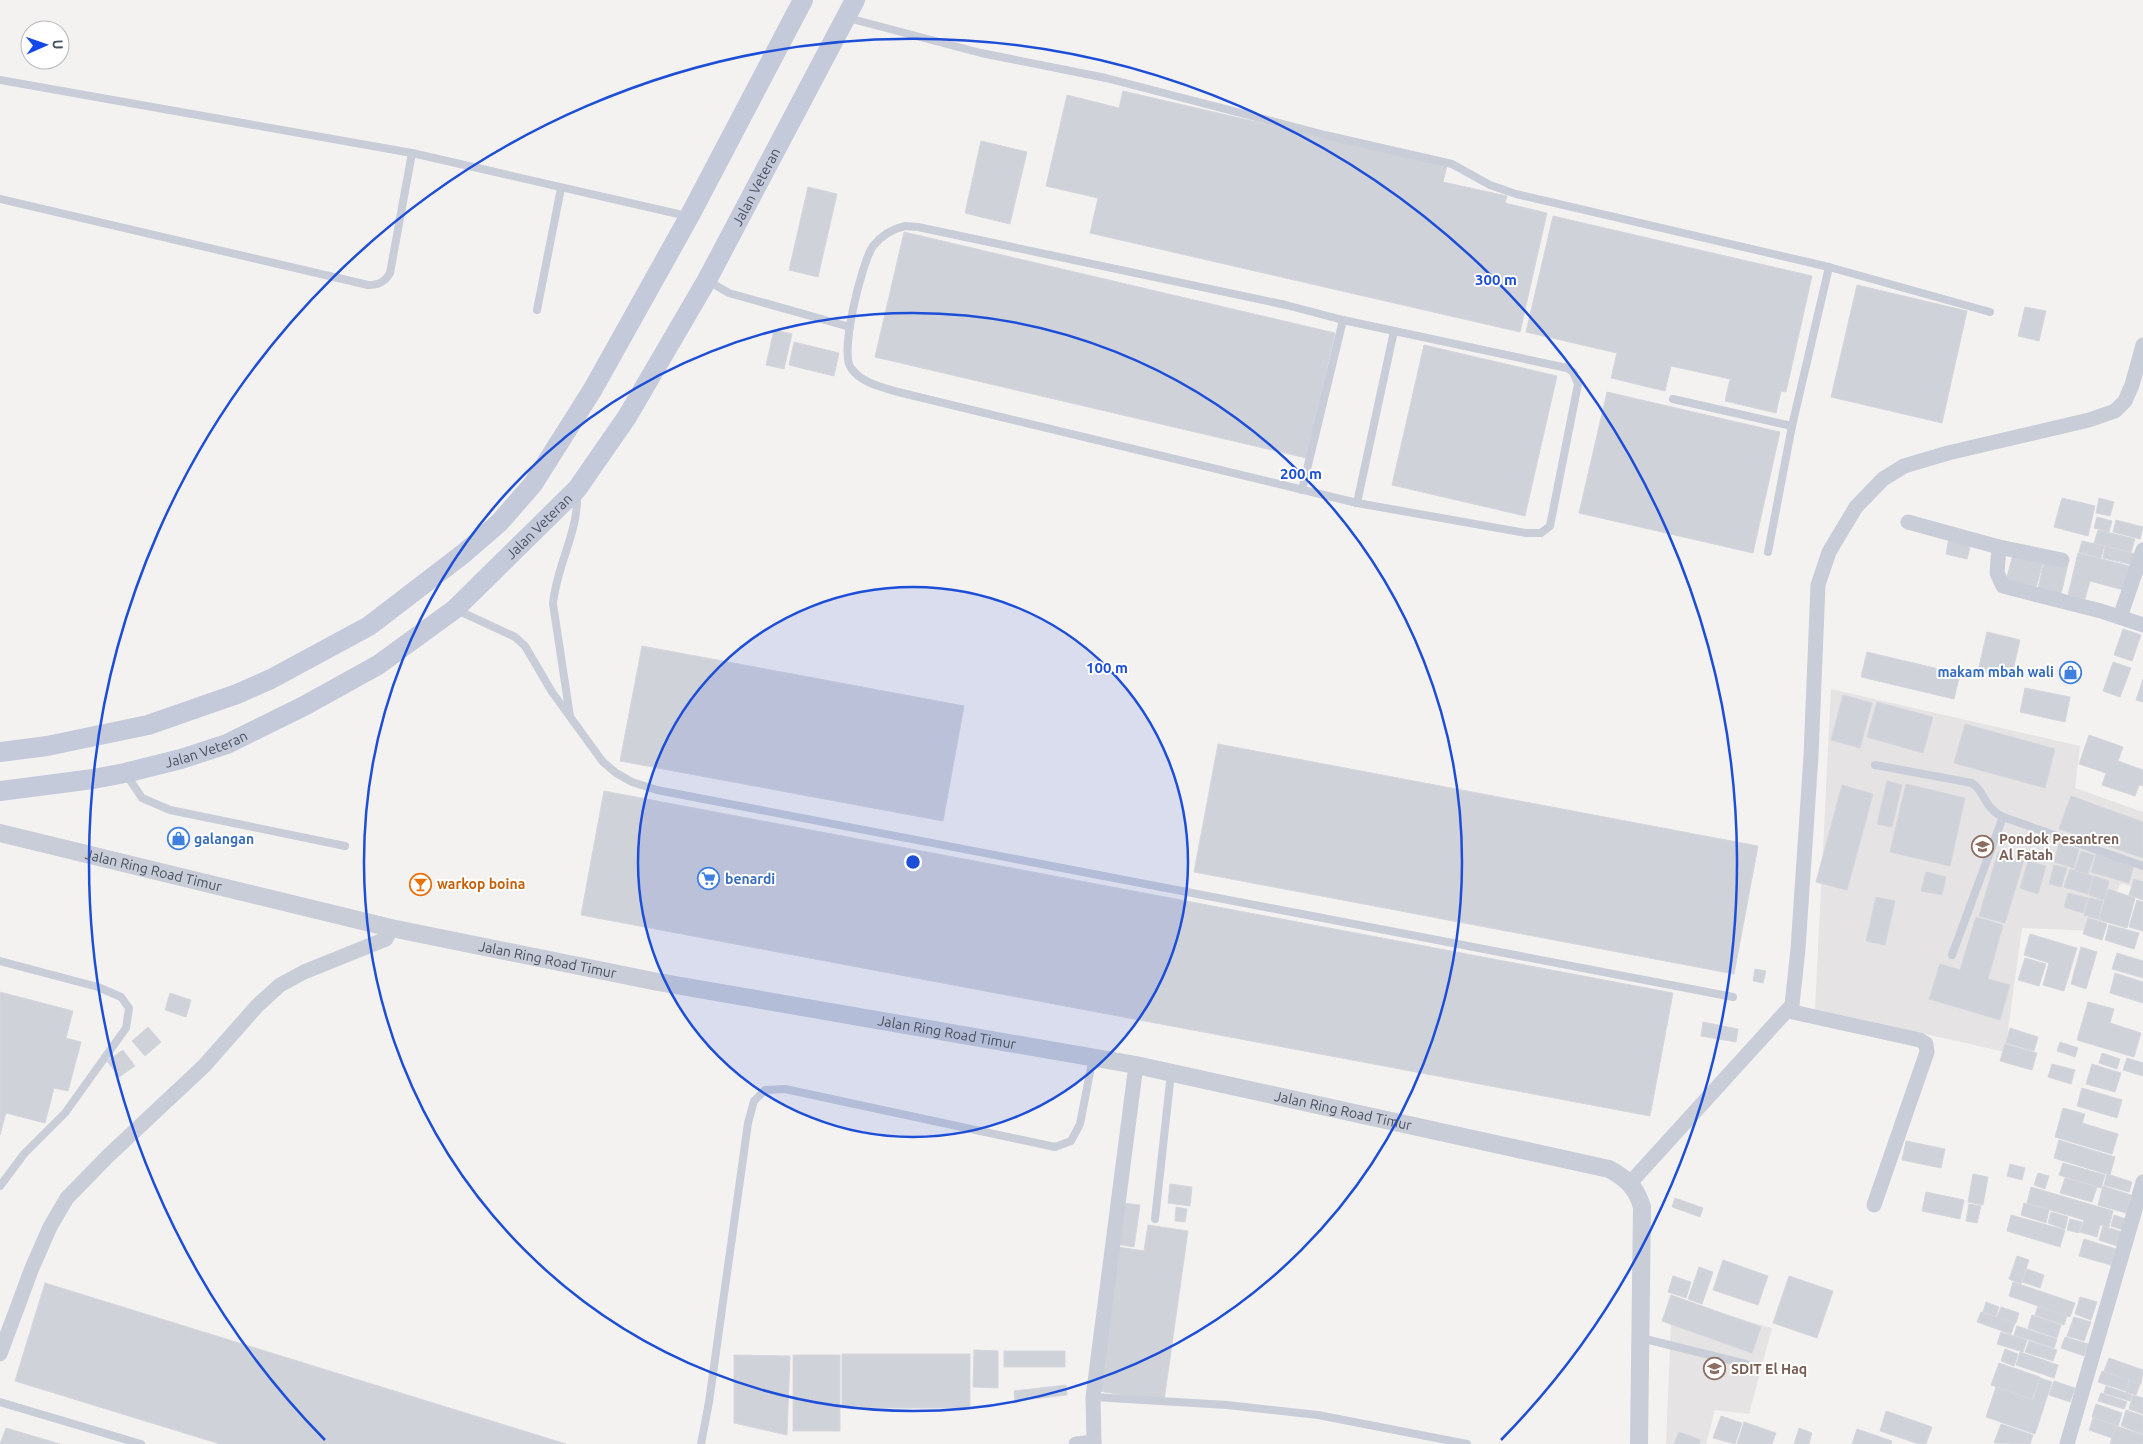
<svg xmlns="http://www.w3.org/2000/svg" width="2143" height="1444" font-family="Ubuntu,sans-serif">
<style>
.education{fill:#e5e3e3}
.building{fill:#d0d2d9;stroke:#d5d6dd}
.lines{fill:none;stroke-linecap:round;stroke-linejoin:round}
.service{stroke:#c8cdd8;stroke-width:8}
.minor{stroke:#c8cdd8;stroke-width:15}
.tertiary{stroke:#c8cdd8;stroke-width:18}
.secondary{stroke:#c4cada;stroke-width:20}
.ring{fill:none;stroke:#1d4ed8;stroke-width:2.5}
.labels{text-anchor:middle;stroke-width:4;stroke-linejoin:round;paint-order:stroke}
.street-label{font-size:14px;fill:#48505f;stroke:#fff}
.shop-label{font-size:14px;font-weight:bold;fill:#366cbe;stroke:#fff;text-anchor:start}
.education-label{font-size:14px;font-weight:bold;fill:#785e54;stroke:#fff;text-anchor:start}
.food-label{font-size:14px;font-weight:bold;fill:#c56008;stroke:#fff;text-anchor:start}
.centre{fill:#1d4ed8;stroke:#fff;stroke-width:2.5}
.ring-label{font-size:15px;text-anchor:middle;font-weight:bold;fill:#1d4ed8;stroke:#fff;stroke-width:4;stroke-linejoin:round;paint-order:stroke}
</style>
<rect width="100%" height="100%" fill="#f4f2f1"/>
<g class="education">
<path d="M1831,689l249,57 -5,42 68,24v78l-22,-7 -25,48 -74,-3 -17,124 -190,-43z"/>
<path d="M1672,1299l100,29 -23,86 -34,-4 -9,34h-40z"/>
</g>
<g class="building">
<path d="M1123,91l324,75 -4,16 64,14 -2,7 42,10 -27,119 -430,-99 8,-35 -52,-12 21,-91 52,13z"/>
<path d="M981,141l46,11 -17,72 -45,-11z"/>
<path d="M808,187l29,7 -19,83 -29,-7z"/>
<path d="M1553,216l259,60 -26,116 -5,-1 -5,22 -51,-12 5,-22 -59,-13 -6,25 -54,-13 6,-25 -91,-21z"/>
<path d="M904,232l431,101 -29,125 -431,-101z"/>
<path d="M1857,285l110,26 -25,112 -111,-26z"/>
<path d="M2025,307l21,4 -7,30 -21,-5z"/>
<path d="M774,330l18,4 -8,35 -18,-4z"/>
<path d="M794,342l45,11 -5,23 -45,-11z"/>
<path d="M1424,345l133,31 -32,140 -133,-31z"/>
<path d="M1607,392l173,40 -27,121 -174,-40z"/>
<path d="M2062,498l33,8 -7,30 -34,-9z"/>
<path d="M2099,498l15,4 -4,14 -14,-3z"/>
<path d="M2097,517l15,4 -3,11 -15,-4z"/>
<path d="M2116,520l27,7 -3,12 -27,-7z"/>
<path d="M2098,530l37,9 -4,13 -37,-9z"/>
<path d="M1949,538l22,5 -4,16 -21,-5z"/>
<path d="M2082,541l22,5 -3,12 -22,-6z"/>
<path d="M2105,546l31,8 -3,11 -30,-7z"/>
<path d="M2014,550l30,8 -8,30 -30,-7z"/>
<path d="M2078,553l55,14 -6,24 -37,-10 -5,18 -17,-4z"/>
<path d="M2045,558l23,6 -7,30 -23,-6z"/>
<path d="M2123,629l18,6 -9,26 -18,-6z"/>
<path d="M1987,632l33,8 -9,39 -33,-8z"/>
<path d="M642,646l322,60 -21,115 -323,-60z"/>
<path d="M1867,652l93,22 -6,25 -93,-22z"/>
<path d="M2113,662l18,6 -11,29 -17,-6z"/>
<path d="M2143,679v23l-7,-2z"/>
<path d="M2025,688l45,9 -5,25 -45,-10z"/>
<path d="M1843,695l29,8 -12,45 -29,-8z"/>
<path d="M1877,702l56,15 -10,36 -56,-16z"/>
<path d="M1965,724l90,25 -10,39 -91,-25z"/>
<path d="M2089,735l34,12 -5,14 25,9v16l-4,-1 -4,11 -33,-11 4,-12 -27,-9z"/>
<path d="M1218,744l540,102 -24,128 -540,-102z"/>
<path d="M1887,781l15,4 -10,42 -15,-3z"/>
<path d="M1906,784l59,14 -15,68 -60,-14z"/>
<path d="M1842,785l31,9 -26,96 -31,-8z"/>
<path d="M604,791l1069,202 -23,123 -1069,-201z"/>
<path d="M2071,796l72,26v36l-84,-29z"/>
<path d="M2059,843l20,6 -5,19 -20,-6z"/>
<path d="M2081,851l13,4 -6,19 -13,-4z"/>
<path d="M1998,852l26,8 -19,63 -26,-7z"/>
<path d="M2096,854l38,11 -5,18 -38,-11z"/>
<path d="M2028,861l18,5 -8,28 -18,-6z"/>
<path d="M2054,865l13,3 -6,19 -12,-3z"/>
<path d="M2070,869l23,7 -5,18 -24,-7z"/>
<path d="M1926,872l20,5 -4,18 -21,-4z"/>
<path d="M2094,876l15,5 -5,19 -15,-5z"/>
<path d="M2134,879l9,3v18l-14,-5z"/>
<path d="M2108,889l27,9 -8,30 -28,-8z"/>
<path d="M2068,893l20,5 -5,15 -19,-6z"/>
<path d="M1876,897l19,4 -10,44 -19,-4z"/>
<path d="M2089,898l14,3 -5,18 -14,-4z"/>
<path d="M2137,900l6,2v29l-14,-4z"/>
<path d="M1976,917l27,8 -15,54 22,6 -10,35 -71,-21 11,-35 20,6z"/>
<path d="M2088,918l19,6 -5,16 -19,-6z"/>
<path d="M2109,925l30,8 -5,16 -29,-9z"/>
<path d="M2030,934l47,14 -13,43 -21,-6 6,-22 -25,-8z"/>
<path d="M2081,947l16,5 -11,37 -15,-5z"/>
<path d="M2117,953l26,8v17l-31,-9z"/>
<path d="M2025,958l21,6 -7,22 -21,-6z"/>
<path d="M1755,969l11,2 -3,12 -10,-2z"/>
<path d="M2115,973l28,9v21l-33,-10z"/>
<path d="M0,992l73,19 -7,27 15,4 -13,49 -14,-3 -9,35 -39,-10 -6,22z"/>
<path d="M170,993l21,7 -5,17 -21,-7z"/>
<path d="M2088,1002l26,7 -4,14 31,10 -7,24 -57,-17z"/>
<path d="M1703,1022l35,7 -2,13 -35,-6z"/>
<path d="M148,1027l13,15 -16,14 -13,-15z"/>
<path d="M2010,1028l28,9 -4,14 -28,-8z"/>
<path d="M2060,1042l18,6 -3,9 -18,-6z"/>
<path d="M2005,1044l32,9 -5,17 -32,-9z"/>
<path d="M123,1050l12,16 -16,11 -12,-16z"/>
<path d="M2102,1053l18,6 -3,10 -18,-6z"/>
<path d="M2127,1058l16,5v13l-20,-6z"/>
<path d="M2052,1064l23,6 -4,14 -23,-7z"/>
<path d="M2092,1064l29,9 -6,19 -29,-8z"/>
<path d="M2082,1088l40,12 -5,18 -40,-12z"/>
<path d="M2063,1108l22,6 -3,9 36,11 -6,20 -57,-17z"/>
<path d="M2059,1140l56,17 -5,18 -56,-17z"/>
<path d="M1906,1141l39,8 -4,19 -39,-8z"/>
<path d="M2063,1163l42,12 -4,13 -42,-13z"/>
<path d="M2010,1164l15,4 -3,12 -15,-4z"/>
<path d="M2038,1173l11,3 -4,13 -11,-4z"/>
<path d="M1973,1174l15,3 -5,28 -15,-3z"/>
<path d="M2107,1174l25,8 -3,10 -25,-7z"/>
<path d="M2065,1178l32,9 -5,15 -32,-9z"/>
<path d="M1170,1184l22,3 -2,19 -22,-3z"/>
<path d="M2103,1186l28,9 -5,18 -28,-8z"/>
<path d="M2031,1187l82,24 -4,16 -9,-2 -3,12 -17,-5 4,-12 -57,-17z"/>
<path d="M1926,1192l38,8 -4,19 -38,-8z"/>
<path d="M1675,1198l28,10 -3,9 -28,-10z"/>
<path d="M1122,1203l18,2 -6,42 -18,-3z"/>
<path d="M2024,1203l25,7 -3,13 -25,-8z"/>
<path d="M1969,1204l12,2 -4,17 -11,-2z"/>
<path d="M1176,1207l11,2 -2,13 -10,-1z"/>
<path d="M2051,1212l17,5 -3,12 -17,-6z"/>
<path d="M2011,1215l54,15 -5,17 -53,-16z"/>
<path d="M2114,1215l12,4 -3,11 -12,-4z"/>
<path d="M2070,1219l12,3 -3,11 -12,-3z"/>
<path d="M1148,1225l40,6 -24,170 -66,-10 20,-144 26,4z"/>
<path d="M2103,1226l19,6 -5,14 -18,-6z"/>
<path d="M2084,1239l32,10 -5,16 -32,-9z"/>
<path d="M2017,1256l12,4 -8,24 -12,-5z"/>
<path d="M1723,1260l45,16 -10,29 -45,-15z"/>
<path d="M1699,1267l14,5 -11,32 -14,-5z"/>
<path d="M2027,1269l17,6 -4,13 -18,-6z"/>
<path d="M1673,1276l18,6 -5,16 -18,-6z"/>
<path d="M1789,1276l44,15 -16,47 -44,-15z"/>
<path d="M2013,1282l62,21 -5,14 -61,-21z"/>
<path d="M45,1283l521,161h-346l-205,-63z"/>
<path d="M1671,1295l90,32 -9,26 -90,-32z"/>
<path d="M2080,1297l17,5 -6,18 -16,-6z"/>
<path d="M1986,1302l13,5 -3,9 -13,-4z"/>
<path d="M2038,1306l29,10 -3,9 -29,-10z"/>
<path d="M2001,1307l18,6 -3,10 -19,-6z"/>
<path d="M1981,1312l34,11 -4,11 -34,-12z"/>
<path d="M2032,1315l29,10 -4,13 -29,-10z"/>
<path d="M2074,1317l17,5 -7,19 -17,-5z"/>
<path d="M2017,1326l40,13 -3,9 -40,-13z"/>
<path d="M2001,1332l26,8 -4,12 -26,-8z"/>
<path d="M2065,1337l23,7 -4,12 -23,-8z"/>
<path d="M2029,1341l28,9 -4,11 -28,-9z"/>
<path d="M2005,1349l13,5 -4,12 -13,-5z"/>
<path d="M974,1350l24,1v37l-25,-1z"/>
<rect x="1004" y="1351" width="61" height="16"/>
<path d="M2020,1352l38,13 -4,13 -38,-13z"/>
<rect x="842" y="1354" width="128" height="54"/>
<path d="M734,1355l56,1 -3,79 -53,-12z"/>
<rect x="793" y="1355" width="47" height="76"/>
<path d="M2109,1358l34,12 -2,14 -37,-13z"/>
<path d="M1999,1363l41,14 -8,22 -41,-14z"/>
<path d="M2102,1371l27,9 -3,11 -28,-9z"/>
<path d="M2040,1378l12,4 -17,52 -49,-17 10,-30 37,13z"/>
<path d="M2130,1380l10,4 -4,11 -10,-3z"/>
<path d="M2054,1381l21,7 -5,14 -21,-7z"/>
<path d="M1066,1385l1,10 -52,6 -1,-10z"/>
<path d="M2106,1386l26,9 -2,6 -26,-8z"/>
<path d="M2101,1393l26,9 -3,7 -26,-8z"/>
<path d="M2133,1395l10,3v16l-14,-5z"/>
<path d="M2096,1404l26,9 -4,13 -26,-9z"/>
<path d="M2126,1410l17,6v18l-22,-8z"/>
<path d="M1886,1411l46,16 -6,17h-7l-39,-13z"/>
<path d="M1721,1416l21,7 -7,21 -22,-6z"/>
<path d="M2093,1418l23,8 -4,12 -23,-8z"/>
<path d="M1744,1422l32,11 -4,11h-35z"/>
<path d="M2001,1424l32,11 -3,9 -36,-1z"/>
<path d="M2116,1426l27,9v9h-33z"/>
<path d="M6,1428l54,16h-60z"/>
<path d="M1799,1428l13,5 -3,11h-15z"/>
<path d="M1857,1429l35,12 -1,3h-39z"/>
<path d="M1679,1432l22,8 -2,4h-25z"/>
</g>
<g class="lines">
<g class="service">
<path d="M848,18l133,35 125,25 219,57 127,29 38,21 26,9 313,73 161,45"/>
<path d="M0,80l412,73 275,63"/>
<path d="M0,199l368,86c10,0 16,-2 22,-12l22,-120"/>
<path d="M905,226l13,1 368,78 57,15 224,48 6,4 5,12 -28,142 -9,7h-15l-169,-30 -459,-111c-16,-5 -37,-9 -47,-24 -12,-15 11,-106 22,-122 9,-11 19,-17 32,-20z"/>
<path d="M708,281l21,12 121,34"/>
<path d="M537,310l24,-122"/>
<path d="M1673,399l119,27"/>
<path d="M1302,490l41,-170"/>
<path d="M1357,503l37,-172"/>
<path d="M1768,552l24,-126 37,-159"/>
<path d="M457,610l58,27 10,9 27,46 51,70 13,11 16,9 25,8 1076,207"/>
<path d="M570,716l-17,-112c3,-38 26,-72 24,-111"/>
<path d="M1875,765l97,18c15,11 11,24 31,34l140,49"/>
<path d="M126,774l16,24 28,12 175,36"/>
<path d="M1952,955l51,-138"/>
<path d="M0,961l98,26 23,10 8,11 -3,20 -61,85 -41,41 -24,32"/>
<path d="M1155,1219l16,-146"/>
<path d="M1641,1338l105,26"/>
<path d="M1093,1397l134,8 91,10 149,29"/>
<path d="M0,1402l141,42"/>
<path d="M701,1444l8,-42 39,-279 6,-22 11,-11 20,-1 270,58 16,-6 9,-17 13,-67"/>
</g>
<g class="minor">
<path d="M1908,522l91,25 -2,26 6,13 98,25 42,14"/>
<path d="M1999,547l63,13"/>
<path d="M2120,617l23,-67"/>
<path d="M1788,1011l132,29 6,4 1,8 -53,153"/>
<path d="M1631,1182l161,-177 6,-56 13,-193 7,-171 11,-33 27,-45 27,-28 21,-13 44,-13 141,-33 26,-9 10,-10 7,-16 11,-40"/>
<path d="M0,1354l32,-86 18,-41 17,-29 41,-42 96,-90 53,-60 23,-21 24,-13 82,-33 5,-11"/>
<path d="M1076,1444l18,-2"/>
<path d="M1094,1444l-1,-47 43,-332"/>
<path d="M2067,1444l76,-262"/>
</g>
<path class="tertiary" id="s1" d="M0,833l391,95 267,54 478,83 473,104c18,10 27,18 33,38l-3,237"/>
<g class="secondary">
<path d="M0,752l47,-6 101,-21 89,-31 34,-15 98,-53 94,-72 36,-31 34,-39 60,-95 96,-172 114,-217"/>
<path id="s2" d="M0,791l93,-12 32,-6 56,-14 46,-15 77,-38 74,-41 77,-56 122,-120 50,-72 80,-137 148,-280"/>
</g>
</g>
<circle cx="913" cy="862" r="275" fill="#1d4ed8" fill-opacity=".12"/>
<g class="ring">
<circle cx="913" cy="862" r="275"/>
<circle cx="913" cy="862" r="549"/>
<path d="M325 1440A824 824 0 1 1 1501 1440"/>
</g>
<defs>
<symbol id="shop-ring" viewBox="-11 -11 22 22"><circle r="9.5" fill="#fff" stroke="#3f7fe0" stroke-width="1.5"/><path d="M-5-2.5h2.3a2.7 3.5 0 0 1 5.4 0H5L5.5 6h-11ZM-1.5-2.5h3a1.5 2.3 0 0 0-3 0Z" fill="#3f7fe0"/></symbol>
<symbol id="school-ring" viewBox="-11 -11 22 22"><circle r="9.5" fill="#fff" stroke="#8d6e63" stroke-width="1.5"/><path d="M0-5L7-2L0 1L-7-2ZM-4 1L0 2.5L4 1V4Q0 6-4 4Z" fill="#8d6e63"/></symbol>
<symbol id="supermarket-ring" viewBox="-11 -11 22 22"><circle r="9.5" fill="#fff" stroke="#3f7fe0" stroke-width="1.5"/><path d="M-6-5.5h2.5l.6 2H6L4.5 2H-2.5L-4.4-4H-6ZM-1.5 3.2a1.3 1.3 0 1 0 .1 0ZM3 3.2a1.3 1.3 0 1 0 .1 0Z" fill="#3f7fe0"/></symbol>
<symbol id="bar-ring" viewBox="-11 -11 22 22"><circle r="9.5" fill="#fff" stroke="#e8710a" stroke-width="1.5"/><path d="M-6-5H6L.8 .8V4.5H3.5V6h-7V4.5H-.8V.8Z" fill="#e8710a"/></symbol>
</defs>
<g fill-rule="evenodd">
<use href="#shop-ring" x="2058" y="660" width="25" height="25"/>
<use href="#shop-ring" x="166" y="826" width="25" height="25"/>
<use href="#school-ring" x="1970" y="834" width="25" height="25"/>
<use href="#supermarket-ring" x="696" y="866" width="25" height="25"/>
<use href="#bar-ring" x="408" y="872" width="25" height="25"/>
<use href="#school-ring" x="1702" y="1356" width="25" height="25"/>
</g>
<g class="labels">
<g class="street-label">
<text dy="5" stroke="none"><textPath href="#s2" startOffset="1021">Jalan Veteran</textPath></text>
<text dy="5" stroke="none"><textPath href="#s2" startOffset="616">Jalan Veteran</textPath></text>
<text dy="5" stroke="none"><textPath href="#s2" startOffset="211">Jalan Veteran</textPath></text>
<text dy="5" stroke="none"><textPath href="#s1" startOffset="158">Jalan Ring Road Timur</textPath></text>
<text dy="5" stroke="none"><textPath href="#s1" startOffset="562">Jalan Ring Road Timur</textPath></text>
<text dy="5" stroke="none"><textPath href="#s1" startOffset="968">Jalan Ring Road Timur</textPath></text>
<text dy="5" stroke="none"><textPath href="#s1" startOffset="1372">Jalan Ring Road Timur</textPath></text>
</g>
<g class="shop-label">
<text x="2054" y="677" text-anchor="end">makam mbah wali</text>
<text x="194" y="844">galangan</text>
<text x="725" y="884">benardi</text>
</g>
<g class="education-label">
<text x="1999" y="844">Pondok Pesantren<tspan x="1999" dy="16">Al Fatah</tspan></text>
<text x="1731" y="1374">SDIT El Haq</text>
</g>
<g class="food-label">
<text x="437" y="889">warkop boina</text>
</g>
</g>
<circle cx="913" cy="862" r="8" class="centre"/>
<g class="ring-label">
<text x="1496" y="285">300 m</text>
<text x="1301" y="479">200 m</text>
<text x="1107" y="673">100 m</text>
</g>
<g transform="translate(45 45) rotate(88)"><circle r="24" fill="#ffffff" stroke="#b6b9bf"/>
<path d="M0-4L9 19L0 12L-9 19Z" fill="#1447ea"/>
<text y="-8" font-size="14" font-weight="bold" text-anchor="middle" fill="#48505f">U</text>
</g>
</svg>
